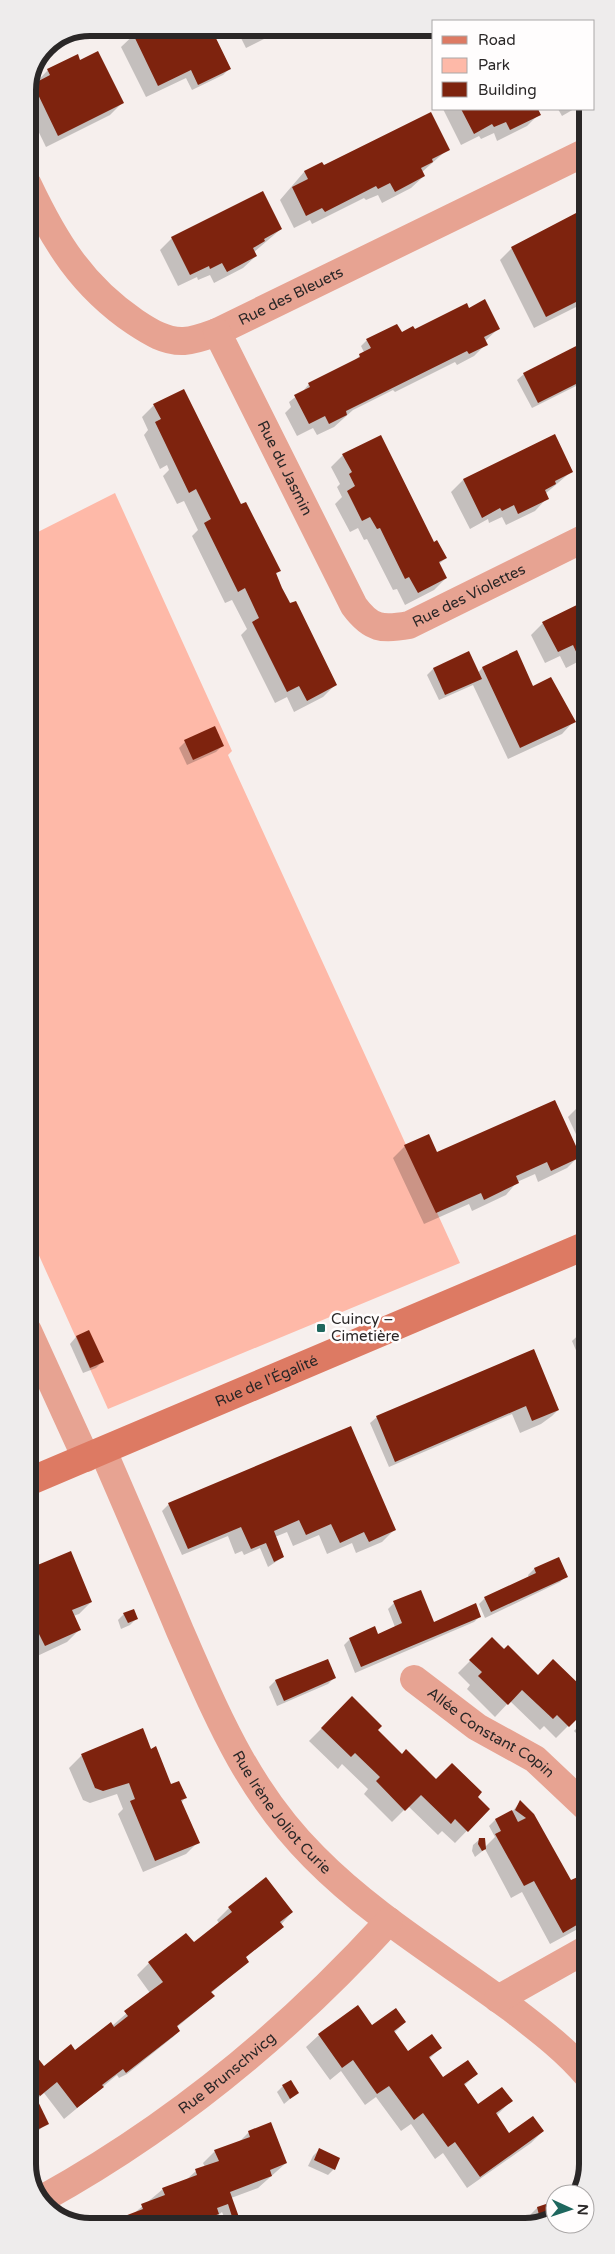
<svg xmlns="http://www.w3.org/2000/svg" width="615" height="2254" font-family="'Varela Round',sans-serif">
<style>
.green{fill:#feb9a8}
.shadow{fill:#0003}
.building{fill:#7e230e}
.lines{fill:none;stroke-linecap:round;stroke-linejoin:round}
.street{stroke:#e7a392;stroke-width:28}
.secondary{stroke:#dd7a63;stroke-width:28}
.poi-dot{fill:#1e675e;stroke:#fffdfd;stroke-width:2}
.labels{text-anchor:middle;stroke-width:5;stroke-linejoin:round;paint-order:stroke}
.street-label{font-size:15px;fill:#2a2727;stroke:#fffdfd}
.poi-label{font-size:15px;fill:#2a2727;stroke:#fffdfd;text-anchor:start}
.rim{fill:none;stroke:#2a2727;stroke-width:6}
</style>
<rect width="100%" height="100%" fill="#f6efed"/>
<path class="green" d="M115,493l117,258 -4,4 232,508 -352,146 -80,-178v-694z"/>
<g class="shadow">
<path d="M141,28h69l20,40 -7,7 -31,15 -6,-12 -40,19 -25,-50z"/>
<path d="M236,28h50l-40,20z"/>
<path d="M80,62l42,41 -12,12 -64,32 -18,-37v-19l20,-21z"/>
<path d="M443,109h94l2,5 -12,12 -30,15 -3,-8 -13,6 -2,-3 -18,9z"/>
<path d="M558,109h16l-12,7z"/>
<path d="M448,149l-26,23 2,4 -13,12 -29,15 -4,-8 -12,5 -2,-2 -52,26 -2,-4 -16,8 -14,-28 24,-28 18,-9 1,4z"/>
<path d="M586,214v88l-52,26 -34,-68 12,-12z"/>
<path d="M281,229l-27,23 2,4 -13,12 -29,15 -4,-8 -12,5 -1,-3 -19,9 -18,-36 12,-12z"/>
<path d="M468,309l30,20 -13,12 1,3 -12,12 -17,9 -2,-3 -60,30 -2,-2 -40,20 -19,17 -17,8 -4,-7 -16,8 -12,-23 6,-6 -2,-5 14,-11 6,-7 44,-22 11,-10 -3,-6 6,-6 48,-9z"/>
<path d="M586,342v39l-54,27 -15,-28 7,-6z"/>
<path d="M154,405l86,101 39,65 -4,4 60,110 -12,12 -29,15 -7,-15 -12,6 -34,-68 6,-6 -15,-29 -7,3 -33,-67 6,-6 -14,-29 -7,3 -14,-28 6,-6 -2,-5 -7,4 -16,-34 4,-5 -6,-13z"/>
<path d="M554,435l18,36 -27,23 2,4 -12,13 -29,14 -4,-8 -13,6 -1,-4 -18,10 -19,-37 12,-12z"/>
<path d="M586,454v14l-4,-9z"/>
<path d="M343,455l103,103 -7,6 7,14 -12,12 -29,15 -8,-16 -4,1 -26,-51 -3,1 -6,-12 -8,4 -15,-28 7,-7 -5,-10 3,-3 -9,-17z"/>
<path d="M587,601v56l-21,11 -6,-12 -15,7 -14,-28 12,-12z"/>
<path d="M516,652l17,35 41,34 -12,13 -54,25 -35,-74 -34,15 -12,-25 6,-6 36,-16 9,20 4,-5z"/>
<path d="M185,742l37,4 -6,6 -29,13 -8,-17z"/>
<path d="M587,992v9l-3,-6z"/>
<path d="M587,1101v57l-19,-41 12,-12z"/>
<path d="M405,1146l31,8 143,2 -12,12 -29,14 -3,-8 -18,8 -11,13 -34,16 -3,-7 -45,20 -31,-66z"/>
<path d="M587,1327v49l-15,-35z"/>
<path d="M88,1332l14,30 -6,6 -13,5 -13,-29 6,-7z"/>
<path d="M533,1350l25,60 -6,6 -11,8 -21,9 -8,-19 -123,53 -19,-44 7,-6z"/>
<path d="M350,1428l44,102 -12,12 -26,11 -4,-10 -25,11 -8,-19 -26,11 -6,-14 -12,5 8,20 -15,10 -8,-19 -16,7 -2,-4 -7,3 -7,-18 -46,19 -20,-44 7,-7z"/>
<path d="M587,1550v13l-4,-9z"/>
<path d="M534,1569l32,7 -6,6 -75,36 -6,-14 6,-6 44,-20 -1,-3z"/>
<path d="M28,1570l63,32 -12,12 -6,2 6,14 -12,12 -34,16 -5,-9z"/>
<path d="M394,1603l39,20 47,-7 -6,6 -119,51 -11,-28 6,-6 27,-4 18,-8 -7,-18z"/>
<path d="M124,1614l12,5 -6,6 -9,4 -3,-9z"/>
<path d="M492,1639l46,37 39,16 10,10v5l-31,31 -12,-12 -4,4 -30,-29 -15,16 -28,-28 3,-4 -12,-12z"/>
<path d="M334,1678l-6,6 -51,22 -8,-19 6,-6z"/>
<path d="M352,1698l24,33 26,24 34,25 52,29 -33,34 -13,-12 -4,4 -30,-29 -16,16 -28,-28 4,-5 -26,-25 -4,5 -29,-28z"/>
<path d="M587,1717v7l-10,10 -3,-3z"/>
<path d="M142,1730l9,20 20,35 14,13 -4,5 17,39 -12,12 -43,18 -25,-58 5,-5 -6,-15 -27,9 -7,-3 -14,-32 12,-12z"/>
<path d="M520,1802l50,80 11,-6 6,12v36l-37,20 -28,-52 -11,6 -26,-49 -10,8 -3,-6 1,-6 7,-6 5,8 10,-10 -6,-11 6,-6 17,-8z"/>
<path d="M229,1908l63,4 -22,25 -25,21 3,3 -37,32 2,3 -6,6 -31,26 3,3 -6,6 -46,37 -8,4 -2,-3 -53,44 -20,-26 -8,7 11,23 -18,16v-75l7,-5 7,8 32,-16 37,-25 38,-33 -13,-18 12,-12 45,-19 25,-21 -2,-3z"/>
<path d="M587,1999v25l-8,-14z"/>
<path d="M357,2007l15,20 33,-5 -11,11 14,20 32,-5 -11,11 14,20 33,-5 -12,12 14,19 33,-4 -15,15 13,18 34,-3 -12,12 -64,45 -24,-35 -8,6 -24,-35 -10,7 -25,-34 -11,8 -24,-34 -11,9 -24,-33 13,-12z"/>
<path d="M283,2086l14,7 -13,11 -7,-12z"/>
<path d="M249,2132l37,31 -28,25 -27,10 8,22 -7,6h-4l-6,-14 -16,14h-99l25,-11 31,-26 23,-9 10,-9 9,-4 -2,-4 12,-12 24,-9z"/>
<path d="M319,2150l15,19 -6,6 -20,-9 5,-10z"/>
<path d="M555,2203v12l-18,10h-10l-2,-5 12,-12z"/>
</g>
<g class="building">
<path d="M146,28h65l20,41 -33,16 -7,-15 -33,16 -25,-52z"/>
<path d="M253,28h23l-18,9z"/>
<path d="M98,51l26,52 -66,33 -25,-52 17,-9 -3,-6 31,-15 2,6z"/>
<path d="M461,109h77l3,6 -31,15 -4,-8 -12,5 -2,-3 -18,10z"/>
<path d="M431,112l19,38 -18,9 1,3 -12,6 4,8 -30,16 -5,-9 -12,6 -2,-3 -51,26 -3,-4 -16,8 -14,-29 16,-8 -4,-8 18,-9 2,3z"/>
<path d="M263,191l19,38 -18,10 1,2 -12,7 4,8 -30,16 -5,-9 -12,6 -1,-3 -19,9 -19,-38z"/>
<path d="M578,212l1,4 7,-4v85l-40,20 -35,-70z"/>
<path d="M485,299l15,30 -16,8 4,8 -19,9 -2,-3 -121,60 1,4 -18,9 -4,-8 -16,8 -15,-29 16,-8 -2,-4 52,-26 -1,-3 12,-6 -5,-9 31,-15 5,8 11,-6 2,3 52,-26 2,5z"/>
<path d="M586,341v38l-48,24 -15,-30z"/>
<path d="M184,389l57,115 5,-2 35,69 -5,2 6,15 8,15 6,-2 41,84 -30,16 -8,-15 -12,6 -35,-70 7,-4 -14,-30 -7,4 -34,-69 7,-4 -15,-30 -7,4 -34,-71 6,-3 -8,-15z"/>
<path d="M555,434l18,38 -18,9 1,3 -11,6 4,9 -31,15 -4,-9 -12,6 -2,-3 -18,10 -19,-39z"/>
<path d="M381,435l53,107 3,-2 10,18 -8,4 8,16 -29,15 -9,-16 -4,2 -25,-51 -3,1 -7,-12 -8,4 -15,-30 8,-5 -6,-12 3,-2 -10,-18z"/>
<path d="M587,600v52l-9,4 -5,-11 -15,7 -16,-30z"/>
<path d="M517,650l16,36 18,-9 25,45 -56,26 -38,-81z"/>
<path d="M469,651l13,28 -37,16 -12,-27z"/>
<path d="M215,726l9,20 -31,14 -9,-20z"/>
<path d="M555,1100l26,57 -30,14 -4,-9 -31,14 3,7 -35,17 -3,-7 -45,20 -32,-68 25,-11 8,18z"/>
<path d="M587,1100v20l-8,-16z"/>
<path d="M89,1330l15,32 -14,6 -14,-32z"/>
<path d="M534,1349l25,61 -27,11 -6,-15 -131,56 -19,-46z"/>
<path d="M351,1426l45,104 -27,12 -5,-10 -24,11 -9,-19 -25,11 -7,-15 -25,11 10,26 -10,5 -8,-19 -15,6 -10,-22 -53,22 -20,-46z"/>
<path d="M71,1551l21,51 -20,8 9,20 -36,16 -10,-20 -7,3v-60z"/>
<path d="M559,1557l9,20 -77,35 -7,-15 52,-24 -2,-5z"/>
<path d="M421,1590l13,32 42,-19 5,14 -120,50 -12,-29 26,-12 3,8 24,-11 -9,-22z"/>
<path d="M134,1609l4,10 -10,4 -5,-10z"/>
<path d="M492,1637l12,12 4,-4 30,30 15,-16 30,29 -4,4 8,8v9l-18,18 -12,-12 -4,4 -31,-29 -14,15 -30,-29 4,-4 -13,-12z"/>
<path d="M328,1659l8,19 -52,23 -9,-21z"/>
<path d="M352,1696l30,30 -4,4 24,24 4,-5 30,30 16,-16 30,29 -4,5 12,12 -22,23 -13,-13 -4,5 -30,-29 -16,16 -29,-30 4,-4 -25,-24 -4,4 -30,-29z"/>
<path d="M143,1728l8,21 5,-3 15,38 8,-3 8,17 -6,2 19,43 -45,18 -25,-60 5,-2 -6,-16 -26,8 -8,-3 -14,-34z"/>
<path d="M520,1800l14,14 37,66 11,-5 5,10v34l-24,14 -29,-52 -10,5 -29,-52 6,-3 -6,-12 17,-9 6,12 8,-4 -11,-8z"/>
<path d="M479,1838h6l1,11 -4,2 -4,-7z"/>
<path d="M266,1877l27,35 -13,10 4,5 -38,30 3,5 -38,30 4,4 -38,30 3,5 -54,42 -3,-4 -21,16 2,2 -27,21 -20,-26 -17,14 -11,-14v-19l8,-6 7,9 27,-22 4,6 36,-28 3,5 14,-11 -4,-5 39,-29 -15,-20 38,-29 8,9 38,-30 -4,-5z"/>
<path d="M358,2005l14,20 24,-17 10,14 -12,9 14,20 24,-17 10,14 -13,9 14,20 25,-17 10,14 -14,10 14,20 24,-17 11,14 -17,12 13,20 24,-17 11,15 -64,46 -25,-35 -7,5 -25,-34 -9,7 -25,-34 -12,8 -24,-34 -11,8 -24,-34z"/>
<path d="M291,2080l8,13 -9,6 -8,-14z"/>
<path d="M29,2083l20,41 -20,10z"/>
<path d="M271,2122l16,41 -17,7 2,6 -42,16 10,28 -6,3 -6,-19 -11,4 2,6 -31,12h-78l-1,-4 34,-13 -2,-5 24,-9 -3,-7 35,-13 -2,-6 24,-8 -5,-11 36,-13 -2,-6z"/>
<path d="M319,2148l21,10 -5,12 -21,-10z"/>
<path d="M555,2201v14l-14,8 -4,-16z"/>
</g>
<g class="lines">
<g class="street">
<path id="s1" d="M28,185c27,57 54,101 107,137 15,10 31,20 49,19 12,-1 22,-5 33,-9l369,-180"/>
<path id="s2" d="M217,332l137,274c17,23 28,24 55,19l178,-88"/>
<path d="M28,1331l58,127"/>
<path id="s3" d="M103,1451c26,60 52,120 77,180 37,84 67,159 134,226 58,59 131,102 197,151 27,21 54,41 76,67"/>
<path id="s4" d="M414,1679l63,48 58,32 52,49"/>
<path d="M498,1999l89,-50"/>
<path id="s5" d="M42,2199c132,-73 246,-167 347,-278"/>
</g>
<path class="secondary" id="s6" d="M28,1482l559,-237"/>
</g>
<rect class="poi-dot" x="316" y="1323" width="10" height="10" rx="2.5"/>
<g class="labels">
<g class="street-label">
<text dy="5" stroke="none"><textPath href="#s1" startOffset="346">Rue des Bleuets</textPath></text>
<text dy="5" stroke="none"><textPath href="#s2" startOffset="152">Rue du Jasmin</textPath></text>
<text dy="5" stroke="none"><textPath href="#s2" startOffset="436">Rue des Violettes</textPath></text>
<text dy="5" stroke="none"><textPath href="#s6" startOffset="259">Rue de l'Égalité</textPath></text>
<text dy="5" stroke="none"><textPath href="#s4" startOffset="94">Allée Constant Copin</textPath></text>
<text dy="5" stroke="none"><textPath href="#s3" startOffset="405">Rue Irène Joliot Curie</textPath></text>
<text dy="5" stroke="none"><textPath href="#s5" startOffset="224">Rue Brunschvicg</textPath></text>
</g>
<g class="poi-label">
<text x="331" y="1324">Cuincy –<tspan x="331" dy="17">Cimetière</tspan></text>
</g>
</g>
<path d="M0 0H615V2254H0ZM90 36H525A54 54 0 0 1 579 90V2164A54 54 0 0 1 525 2218H90A54 54 0 0 1 36 2164V90A54 54 0 0 1 90 36Z" fill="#eeecec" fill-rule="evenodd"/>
<path class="rim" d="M90 36H525A54 54 0 0 1 579 90V2164A54 54 0 0 1 525 2218H90A54 54 0 0 1 36 2164V90A54 54 0 0 1 90 36Z"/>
<rect x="432" y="20" width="162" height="90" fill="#fffdfd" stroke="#aaa7a7"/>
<rect x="442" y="36" width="25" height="8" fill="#dd7a63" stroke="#aaa7a7"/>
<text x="478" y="45" font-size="15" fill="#2a2727">Road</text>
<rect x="442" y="58" width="25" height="15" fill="#feb9a8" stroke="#aaa7a7"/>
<text x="478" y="70" font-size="15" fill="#2a2727">Park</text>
<rect x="442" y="82" width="25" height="15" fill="#7e230e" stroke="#aaa7a7"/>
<text x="478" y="95" font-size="15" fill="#2a2727">Building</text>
<g transform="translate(570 2209) rotate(93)"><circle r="24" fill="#fffdfd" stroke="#aaa7a7"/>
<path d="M0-4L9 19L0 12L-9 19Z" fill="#1e675e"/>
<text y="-8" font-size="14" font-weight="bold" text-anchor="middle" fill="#2a2727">N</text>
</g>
</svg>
